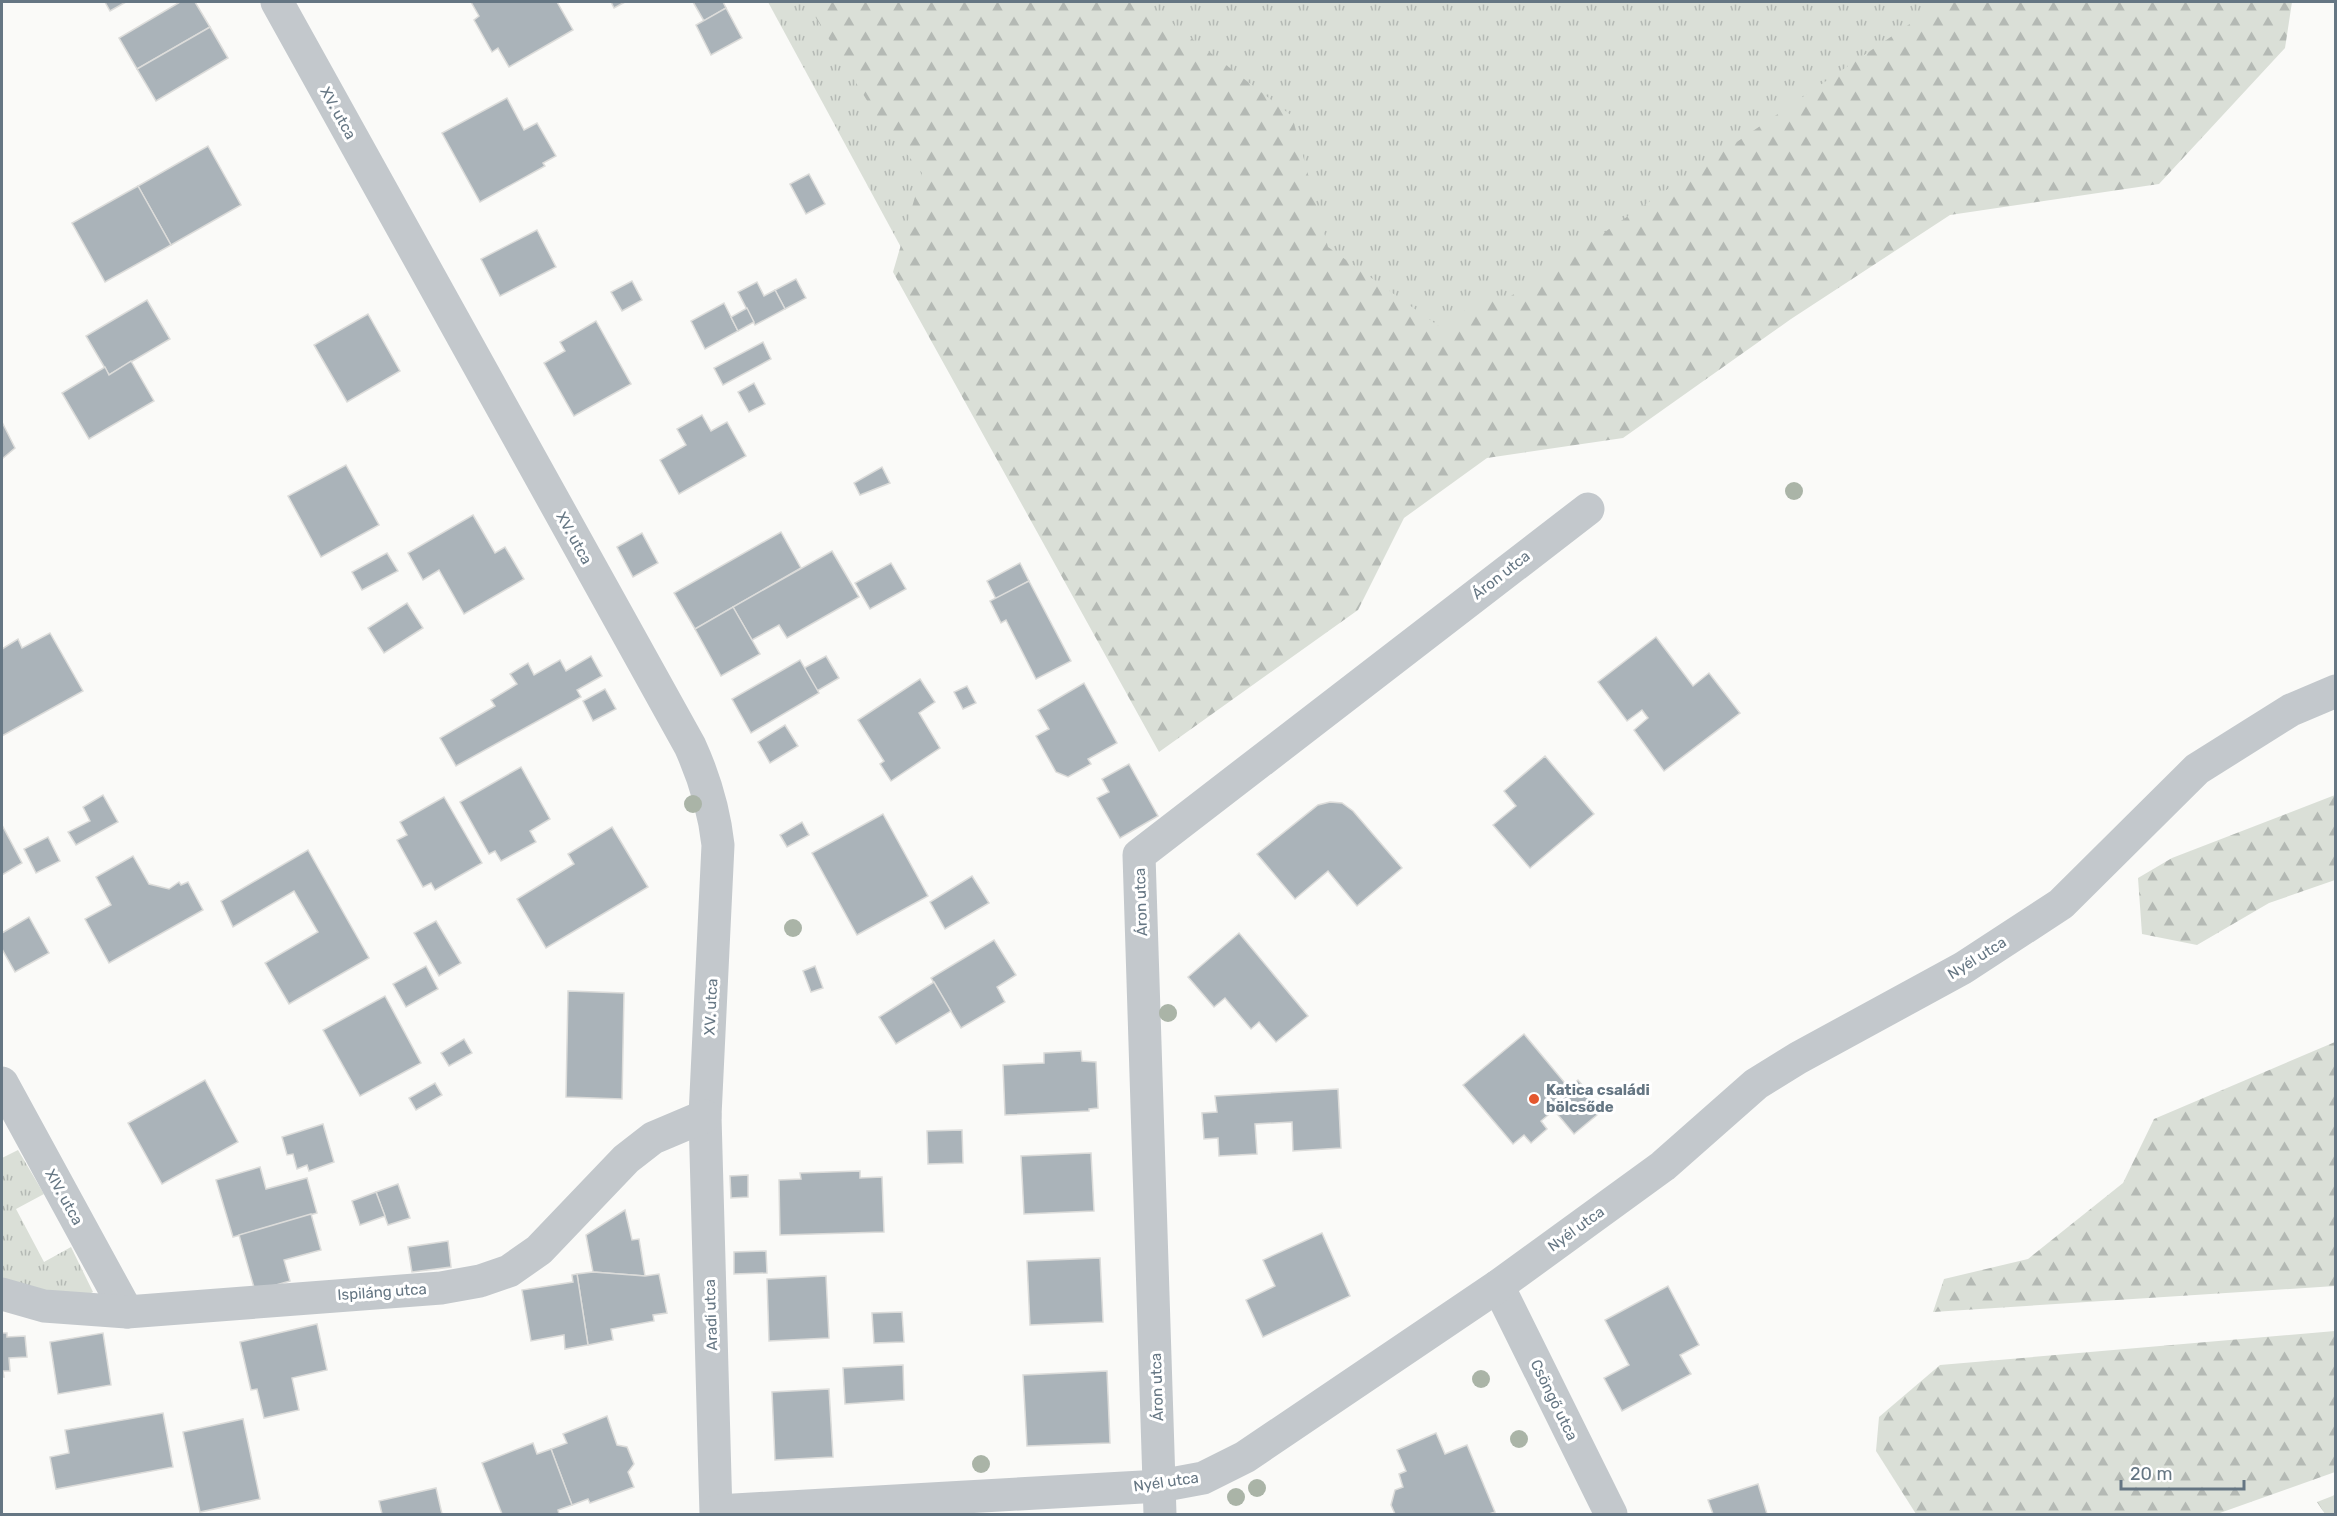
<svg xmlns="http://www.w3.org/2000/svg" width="2337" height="1516" font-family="Rubik,sans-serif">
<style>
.grass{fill:url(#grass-tufts)}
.forest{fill:url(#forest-firs)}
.building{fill:#aab3b9;stroke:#dcdcda;stroke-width:1.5}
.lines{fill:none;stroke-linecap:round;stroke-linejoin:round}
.street{stroke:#c3c8cc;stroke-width:33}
.tree{fill:#aab4a7}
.poi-dot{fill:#e4572e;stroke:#fff;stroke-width:2}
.labels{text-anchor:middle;stroke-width:6;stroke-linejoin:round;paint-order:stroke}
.street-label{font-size:15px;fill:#657683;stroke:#fff}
.poi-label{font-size:15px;font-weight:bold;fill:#657683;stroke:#fff;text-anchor:start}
</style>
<defs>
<pattern id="grass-tufts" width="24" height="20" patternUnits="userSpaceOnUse" patternTransform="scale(1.5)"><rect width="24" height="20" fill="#dadfd7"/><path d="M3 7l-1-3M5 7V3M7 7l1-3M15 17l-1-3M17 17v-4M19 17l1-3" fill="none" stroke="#b4b9b4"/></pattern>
<pattern id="forest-firs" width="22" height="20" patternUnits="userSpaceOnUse" patternTransform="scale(1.5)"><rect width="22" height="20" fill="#dadfd7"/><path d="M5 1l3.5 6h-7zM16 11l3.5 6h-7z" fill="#b4b9b4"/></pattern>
</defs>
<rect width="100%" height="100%" fill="#fafaf8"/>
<g class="grass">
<path d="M768,2h1279l-900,699z"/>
<path d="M18,1150l26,44 -28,15 28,53 27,-15 22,45 -21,11 -70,-17v-128z"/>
</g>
<g class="forest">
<path d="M806,2h332l35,22 119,92 36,131 119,85 30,-36 31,2 434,-296h350l-7,46 -126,136 -209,31 -159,104 -168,119 -136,20 -83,60 -46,92 -199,142 -266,-480 29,-99 -46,-58z"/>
<path d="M2335,795v85l-66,23 -72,42 -55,-11 -4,-56 34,-20z"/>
<path d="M2335,1042v244l-402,26 11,-33 84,-20 95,-76 31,-64z"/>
<path d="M2335,1331v141l-118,42h-301l-40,-63 3,-34 61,-52z"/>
<path d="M2335,1495v19h-10l-8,-12z"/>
</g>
<g class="building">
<path d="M105,2h21l-16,9z"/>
<path d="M180,2h15l15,25 -73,42 -18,-31z"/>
<path d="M471,2h86l16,28 -64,37 -11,-19 -6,4 -18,-32 5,-4z"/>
<path d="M611,2h14l-11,6z"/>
<path d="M693,2h30l3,6 -22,13z"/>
<path d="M726,8l16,30 -31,17 -15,-30z"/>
<path d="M210,27l18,31 -72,43 -19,-32z"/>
<path d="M507,98l17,32 13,-7 19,33 -13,7 2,3 -65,36 -38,-69z"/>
<path d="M208,146l33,59 -70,40 -33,-59z"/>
<path d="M809,174l16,30 -19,10 -16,-30z"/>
<path d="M138,186l33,59 -66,37 -33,-59z"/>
<path d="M537,230l19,37 -56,29 -19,-37z"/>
<path d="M796,279l10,19 -21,11 -10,-19z"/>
<path d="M632,281l10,19 -20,11 -11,-19z"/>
<path d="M757,282l7,14 11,-6 10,19 -30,16 -17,-33z"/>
<path d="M147,300l23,39 -61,36 -23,-39z"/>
<path d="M724,303l14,28 -33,18 -14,-28z"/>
<path d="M747,308l7,14 -16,9 -7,-14z"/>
<path d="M368,314l32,57 -53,31 -33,-57z"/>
<path d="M596,321l35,63 -57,32 -30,-53 21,-12 -5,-9z"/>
<path d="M763,342l8,17 -48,26 -9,-17z"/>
<path d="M131,361l23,40 -65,38 -27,-46 43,-26 4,8z"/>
<path d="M754,383l11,21 -16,8 -11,-20z"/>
<path d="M702,415l9,16 16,-9 19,34 -67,38 -19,-34 26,-15 -9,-16z"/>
<path d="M2,422l13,26 -13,11z"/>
<path d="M346,465l33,60 -58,32 -33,-61z"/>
<path d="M882,467l8,16 -30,12 -6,-12z"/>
<path d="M473,515l22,38 10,-6 19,32 -60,35 -25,-44 -16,10 -15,-27z"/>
<path d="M781,532l20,36 -106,61 -21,-36z"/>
<path d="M642,533l16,30 -25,14 -16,-30z"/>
<path d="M832,551l27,46 -72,41 -8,-13 -27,15 -19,-33z"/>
<path d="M387,553l11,18 -36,19 -10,-18z"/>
<path d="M891,563l15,26 -36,20 -15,-26z"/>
<path d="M1020,563l9,18 -33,18 -9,-18z"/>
<path d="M1029,581l42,80 -35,18 -30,-59 -5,3 -11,-22z"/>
<path d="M407,603l16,25 -39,25 -16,-25z"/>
<path d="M733,607l27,47 -39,22 -26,-47z"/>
<path d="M50,633l33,58 -81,45v-87l16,-10 4,9z"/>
<path d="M1656,637l37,49 16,-13 31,40 -76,58 -30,-41 14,-12 -6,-8 -15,11 -29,-39z"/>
<path d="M591,656l11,20 -25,14 4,7 -125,69 -16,-28 55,-32 -4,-6 26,-16 -7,-10 18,-11 6,12 26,-15 6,11z"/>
<path d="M826,656l13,22 -22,13 -13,-23z"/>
<path d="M800,660l19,33 -68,40 -19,-34z"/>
<path d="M920,679l15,23 -16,11 21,35 -49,33 -11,-17 4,-3 -26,-41z"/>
<path d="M1084,683l33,60 -29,16 3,5 -23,13 -12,-5 -20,-36 13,-7 -11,-19z"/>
<path d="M967,686l9,17 -13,6 -9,-17z"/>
<path d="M605,689l11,20 -23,12 -10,-20z"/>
<path d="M785,725l13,21 -28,17 -12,-21z"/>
<path d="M1545,756l49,58 -64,54 -37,-43 23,-19 -12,-15z"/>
<path d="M1129,764l29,52 -38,22 -23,-40 12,-6 -7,-13z"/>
<path d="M521,767l29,52 -20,12 6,11 -35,19 -6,-10 -6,3 -29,-52z"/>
<path d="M103,795l15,27 -42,23 -8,-13 22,-11 -7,-14z"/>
<path d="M444,797l38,66 -47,27 -4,-7 -8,4 -26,-47 10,-5 -7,-13z"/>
<path d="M1330,802l12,1 11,8 49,57 -45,38 -29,-35 -33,28 -38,-45 61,-49z"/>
<path d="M883,814l45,82 -71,39 -45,-82z"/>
<path d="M802,822l7,13 -22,12 -7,-12z"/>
<path d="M2,825l20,38 -20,12z"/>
<path d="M612,827l36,60 -102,61 -29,-49 57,-35 -6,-10z"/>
<path d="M48,837l12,24 -24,12 -12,-24z"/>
<path d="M308,850l61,108 -80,46 -24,-41 53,-31 -24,-41 -61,36 -12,-26z"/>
<path d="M133,856l16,28 20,5 10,-7 2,3 7,-3 15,28 -94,53 -24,-44 26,-14 -15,-28z"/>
<path d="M972,876l17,27 -44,26 -15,-27z"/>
<path d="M29,917l20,36 -34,19 -13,-23v-16z"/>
<path d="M436,921l25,42 -22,13 -25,-43z"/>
<path d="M1239,933l69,83 -32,26 -17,-20 -8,7 -26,-31 -11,9 -26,-30z"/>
<path d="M994,940l22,35 -19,12 8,15 -44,26 -30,-50z"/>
<path d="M426,966l12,23 -32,18 -13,-23z"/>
<path d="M815,966l8,22 -12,4 -8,-21z"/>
<path d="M934,982l17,29 -55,33 -17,-27z"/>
<path d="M568,991l56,2 -2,106 -56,-2z"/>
<path d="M385,996l36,67 -61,33 -37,-66z"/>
<path d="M1524,1034l45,54 9,-8 25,30 -29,24 -20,-24 -13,11 6,8 -16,14 -7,-8 -11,9 -50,-59z"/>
<path d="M464,1039l8,14 -23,13 -8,-13z"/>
<path d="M1081,1051l1,10 14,1 2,46 -9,1v2l-84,4 -2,-50 41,-2v-10z"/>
<path d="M205,1080l33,62 -76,42 -34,-61z"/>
<path d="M435,1083l7,12 -26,15 -7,-12z"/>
<path d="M1338,1089l3,59 -48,3 -1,-29 -37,2 2,30 -38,2 -1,-18 -14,1 -2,-26 15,-1 -2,-16z"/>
<path d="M323,1124l11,38 -25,9 -2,-6 -10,4 -4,-15 -6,1 -5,-18z"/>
<path d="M962,1130l1,33 -35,1 -1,-33z"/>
<path d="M1091,1153l3,58 -70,3 -3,-58z"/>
<path d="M260,1167l6,22 41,-11 10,35 -84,24 -17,-57z"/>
<path d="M860,1171v7l22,-1 2,55 -104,3 -1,-55 22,-1 -1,-6z"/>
<path d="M748,1175v22l-17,1 -1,-22z"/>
<path d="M398,1184l12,34 -22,7 -12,-33z"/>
<path d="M376,1192l9,24 -25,9 -8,-24z"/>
<path d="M625,1210l7,30 7,-1 6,37 -52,-4 -7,-37z"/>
<path d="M311,1214l10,36 -37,10 6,21 -35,10 -16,-56z"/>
<path d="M1322,1233l28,63 -87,41 -17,-37 29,-14 -12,-26z"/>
<path d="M448,1241l3,26 -39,5 -4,-25z"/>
<path d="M766,1251l1,22 -33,1v-22z"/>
<path d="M1100,1258l3,64 -73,3 -3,-64z"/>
<path d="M593,1272l52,4 14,-2 8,39 -14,2 1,6 -43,8 2,11 -25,5 -11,-71z"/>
<path d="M577,1274l11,71 -23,4 -1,-14 -33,6 -9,-51 51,-8 -1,-7z"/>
<path d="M826,1276l3,62 -60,3 -2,-62z"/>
<path d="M1668,1286l31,59 -19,10 11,19 -69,37 -18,-33 25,-13 -24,-45z"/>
<path d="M902,1312l2,30 -30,1 -2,-30z"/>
<path d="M317,1324l10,46 -35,8 7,32 -35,8 -7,-29 -6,1 -11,-48z"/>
<path d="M2,1333h5v4l18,-1 2,21 -18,1 1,13h-7l1,6h-2z"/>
<path d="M103,1333l8,52 -53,9 -8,-52z"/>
<path d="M903,1365l1,35 -59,4 -2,-36z"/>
<path d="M1107,1371l3,72 -83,3 -4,-71z"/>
<path d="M829,1389l4,68 -58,3 -3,-68z"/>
<path d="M163,1413l10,54 -117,22 -6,-32 19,-4 -4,-23z"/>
<path d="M607,1416l10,29 10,2 7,17 -6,8 6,15 -44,16 -2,-4 -16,6 -21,-56 16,-6 -4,-9z"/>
<path d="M243,1419l17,80 -60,13 -17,-80z"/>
<path d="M1436,1433l9,21 22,-9 28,67 -6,2h-94l-4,-9 4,-15 8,-3 -4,-13 7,-3 -9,-21z"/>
<path d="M533,1443l4,11 14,-5 21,56 -14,5 1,4h-57l-20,-51z"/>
<path d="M1758,1484l9,30h-54l-5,-14z"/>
<path d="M436,1488l6,26h-60l-3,-13z"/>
</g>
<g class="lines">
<g class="street">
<path d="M277,2l413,744c15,33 24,63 28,99l-13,271 11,398"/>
<path d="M2,1083l125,229"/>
<path d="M1498,1286l113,228"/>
<path d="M2,1294l42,12 83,6 314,-24 39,-7 29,-10 30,-21 87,-91 27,-21 52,-22"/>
<path d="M717,1511l443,-25 43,-8 42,-21 253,-171 165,-120 93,-82 42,-26 165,-90 98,-64 136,-135 94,-59 45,-19"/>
<path d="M1160,1514l-21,-659 449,-346"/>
</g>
</g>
<g class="tree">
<circle cx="1794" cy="491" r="9"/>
<circle cx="693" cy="804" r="9"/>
<circle cx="793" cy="928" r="9"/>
<circle cx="1168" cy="1013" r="9"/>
<circle cx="1481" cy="1379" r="9"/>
<circle cx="1519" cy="1439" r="9"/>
<circle cx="981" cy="1464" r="9"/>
<circle cx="1257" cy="1488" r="9"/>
<circle cx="1236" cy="1497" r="9"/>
</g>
<circle class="poi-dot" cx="1534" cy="1099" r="6"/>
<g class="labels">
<g class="street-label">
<text transform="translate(338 113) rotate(61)" y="5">XV. utca</text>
<text transform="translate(574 538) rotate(61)" y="5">XV. utca</text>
<text transform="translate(1501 575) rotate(-38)" y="5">Áron utca</text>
<text transform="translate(1141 902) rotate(-92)" y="5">Áron utca</text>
<text transform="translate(1977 958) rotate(-32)" y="5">Nyél utca</text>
<text transform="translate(711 1007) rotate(-87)" y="5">XV. utca</text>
<text transform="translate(64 1197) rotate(61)" y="5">XIV. utca</text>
<text transform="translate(1576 1229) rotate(-36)" y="5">Nyél utca</text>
<text transform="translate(382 1292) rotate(-4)" y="5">Ispiláng utca</text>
<text transform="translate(711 1315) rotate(-92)" y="5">Aradi utca</text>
<text transform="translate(1157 1387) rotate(-92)" y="5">Áron utca</text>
<text transform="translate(1554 1400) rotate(64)" y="5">Csöngő utca</text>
<text transform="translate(1166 1482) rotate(-8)" y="5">Nyél utca</text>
</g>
<g class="poi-label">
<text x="1546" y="1095">Katica családi<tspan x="1546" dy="17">bölcsőde</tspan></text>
</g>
</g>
<rect width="2337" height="1516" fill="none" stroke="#657683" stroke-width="6"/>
<path d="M2121 1480v9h123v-9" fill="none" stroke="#657683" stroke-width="3"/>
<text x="2130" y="1480" font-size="18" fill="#657683" stroke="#ffffff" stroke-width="4.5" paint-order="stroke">20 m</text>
</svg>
